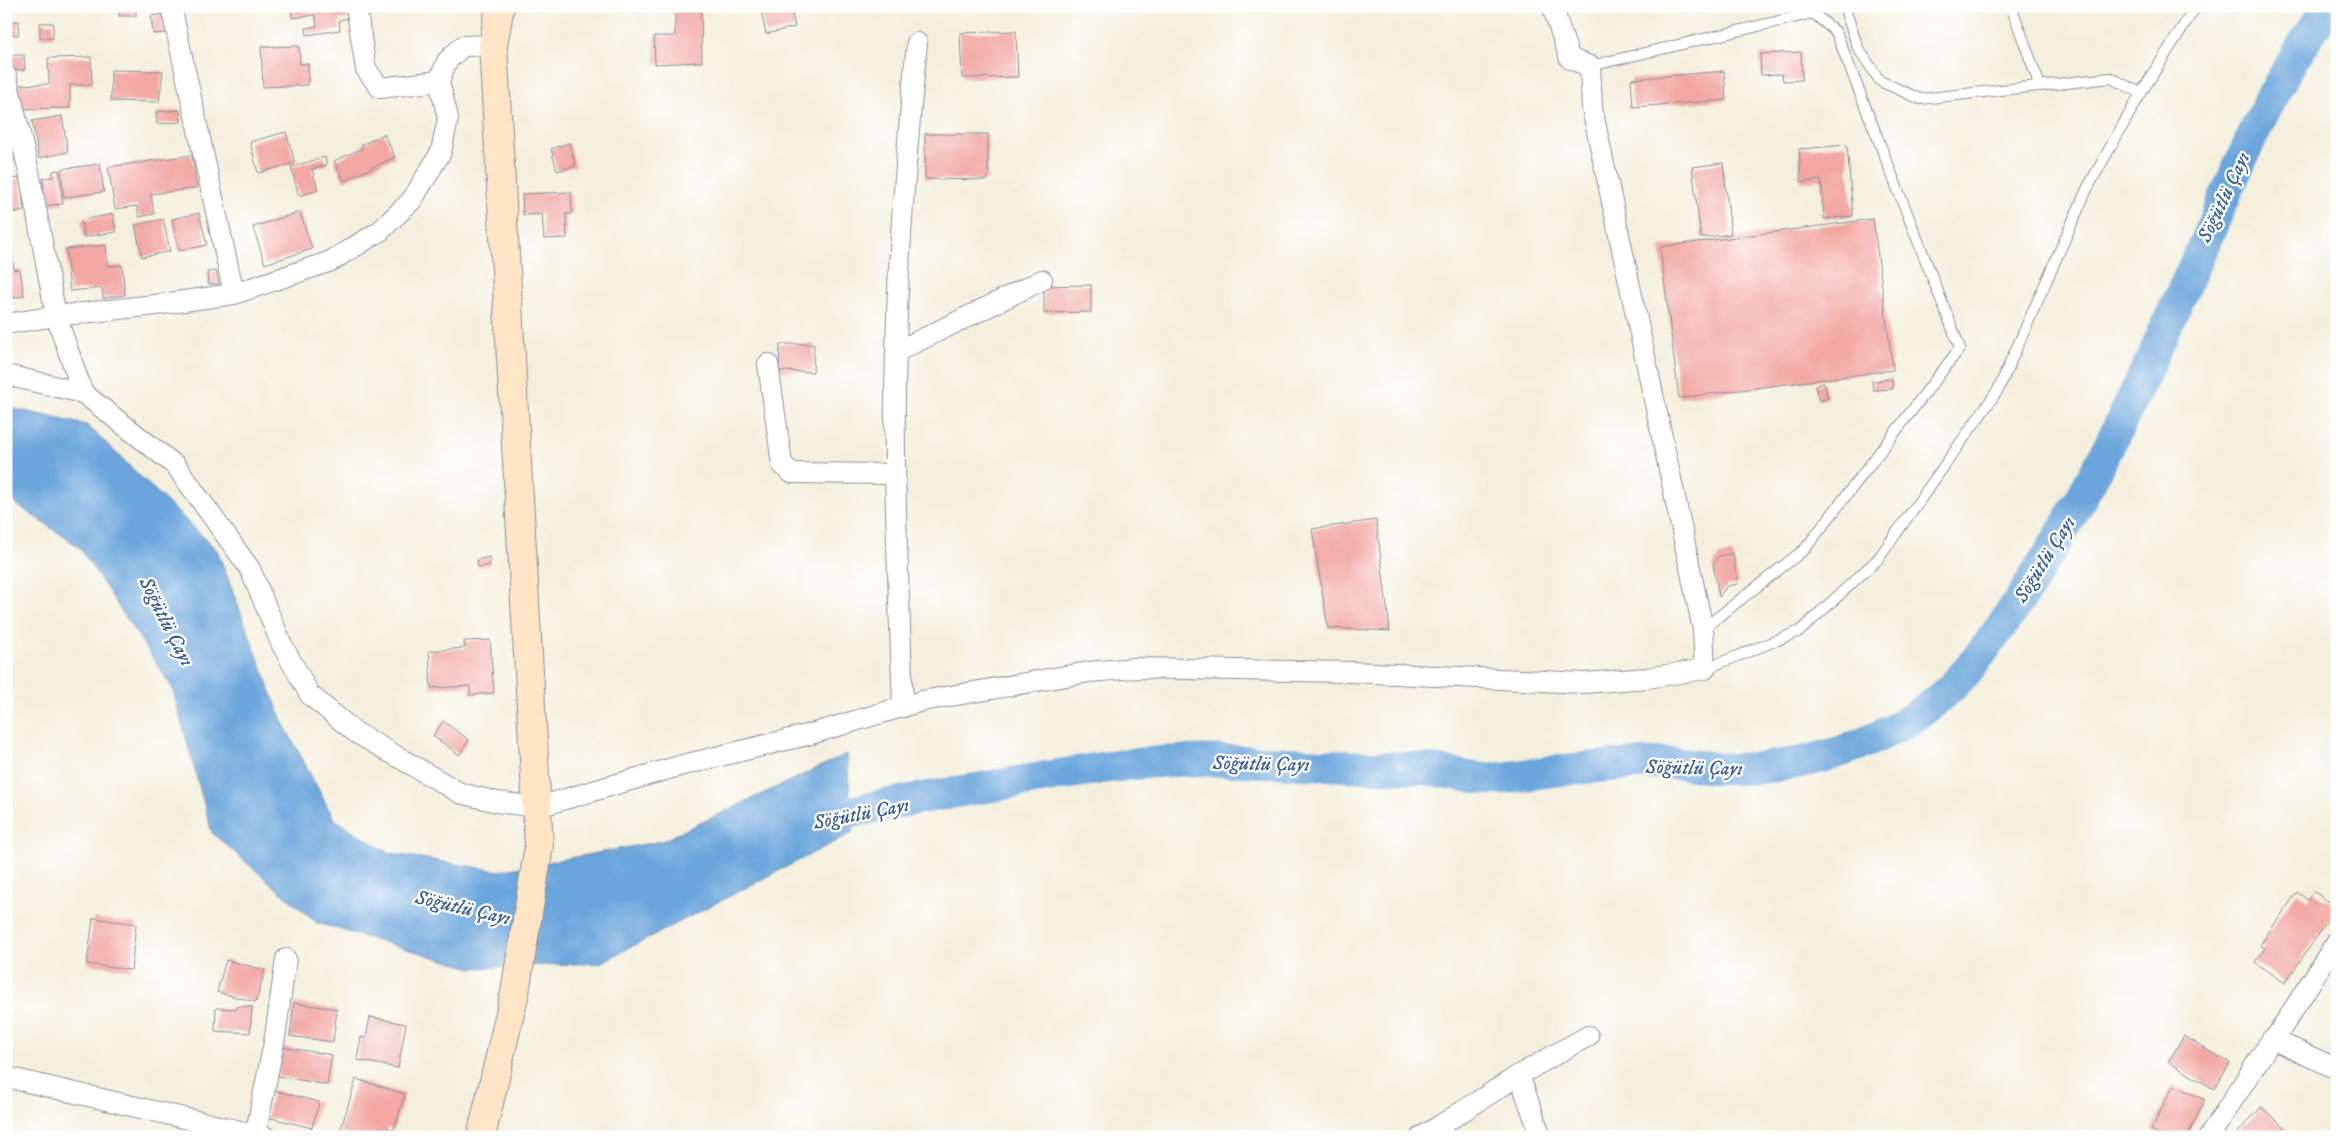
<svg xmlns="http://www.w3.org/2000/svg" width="2343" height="1143" font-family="'IM FELL DW Pica',serif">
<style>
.water{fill:#6aa5db;stroke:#426a9c}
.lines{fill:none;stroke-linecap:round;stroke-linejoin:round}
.river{stroke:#6aa5db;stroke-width:32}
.building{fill:#f2a7a3}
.lane-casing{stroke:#888f9d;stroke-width:12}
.street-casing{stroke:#888f9d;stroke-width:22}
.secondary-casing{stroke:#888f9d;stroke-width:30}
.lane{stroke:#fff;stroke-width:10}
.street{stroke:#fff;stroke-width:20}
.secondary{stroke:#ffe4c6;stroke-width:28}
.labels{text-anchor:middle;stroke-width:4.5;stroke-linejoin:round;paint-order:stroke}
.water-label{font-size:20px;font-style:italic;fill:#3b5e90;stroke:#fff}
</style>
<rect width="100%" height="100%" fill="#fff"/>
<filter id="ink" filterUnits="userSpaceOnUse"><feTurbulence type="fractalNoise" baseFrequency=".02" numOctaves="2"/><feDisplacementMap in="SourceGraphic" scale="10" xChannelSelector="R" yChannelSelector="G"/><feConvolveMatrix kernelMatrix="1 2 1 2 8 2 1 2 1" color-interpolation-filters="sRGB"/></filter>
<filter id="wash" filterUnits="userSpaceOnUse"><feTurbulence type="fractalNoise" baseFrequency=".0096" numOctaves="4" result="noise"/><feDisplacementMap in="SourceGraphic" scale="20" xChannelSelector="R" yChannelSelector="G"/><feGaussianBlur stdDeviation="1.12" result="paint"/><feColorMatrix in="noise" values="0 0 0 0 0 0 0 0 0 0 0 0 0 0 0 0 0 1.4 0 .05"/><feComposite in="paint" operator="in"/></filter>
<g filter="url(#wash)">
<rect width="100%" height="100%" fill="#f4efdc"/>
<path class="water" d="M6,407l81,18 130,125 65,171 52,98 55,34 110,18 163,-30 185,-87 5,79 -252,130 -128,5 -155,-45 -105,-90 -40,-146 -93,-140 -73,-50z"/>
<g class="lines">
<path class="river" d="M809,822c66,-17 134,-28 202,-39 55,-9 109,-20 165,-22 56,-2 111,2 167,5 26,2 52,0 78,3 23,1 45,10 68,10 16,0 32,-4 49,-6 41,-5 85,-9 127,-10 22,0 45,6 68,6 90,-1 187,-36 243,-109 97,-124 161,-269 226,-412 38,-84 70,-169 128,-242"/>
</g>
<g id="blocks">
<g class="building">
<rect x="119" y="6" width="17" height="10"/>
<path d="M291,6h55l2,12 -9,2 1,10 -33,5 -1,-7 11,-2 -2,-11 -23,3z"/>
<path d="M675,6h26l1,56 -47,2 -1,-28h21z"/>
<path d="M760,6h30l5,21 -29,7z"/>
<path d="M165,14l2,19 -14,1 -2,-18z"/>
<path d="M12,21h7l-1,14 -7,-1z"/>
<rect x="40" y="23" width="13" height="15"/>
<path d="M1016,31l2,46 -56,1 -2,-45z"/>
<path d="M299,46l1,18h8v21l-45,2 -2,-40z"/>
<path d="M1801,52l1,28 -19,1 -1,-7 -21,1 -1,-21z"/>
<path d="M12,55h12l1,15h-13z"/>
<path d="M91,57l1,28h-22v23l-53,1 -1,-24 33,-1 -1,-26z"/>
<path d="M111,70l52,1 -4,31 -48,-1z"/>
<path d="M1724,71l2,29 -93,7 -2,-28z"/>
<path d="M180,110l1,12 -24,2 -1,-12z"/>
<path d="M62,116l6,36 -29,6 -7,-37z"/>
<path d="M286,132l9,31 -37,10 -8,-31z"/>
<path d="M384,134l11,23 -51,24 -10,-20 29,-13 -2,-3z"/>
<path d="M925,134h63v46l-63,-1z"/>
<path d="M569,143l7,23 -19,5 -6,-22z"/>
<path d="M1847,145l6,71 -29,3 -3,-39 -20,2 -2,-33z"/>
<path d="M6,148h7v15l-7,1z"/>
<path d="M192,155l5,33 -46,6 3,20 -15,3 -2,-11 -22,3 -7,-42z"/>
<path d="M325,157l2,8 -15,4 6,21 -19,6 -8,-29z"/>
<path d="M1723,163l8,71 -30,4 -9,-71z"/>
<path d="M100,164l4,28 -40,5 -3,-28z"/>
<path d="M59,170l4,34 -21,2 -2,-16 4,-1 -1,-11 10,-1v-6z"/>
<path d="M21,178l3,33 -18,2v-34z"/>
<path d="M571,192l1,22h-6l1,24 -23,1 -2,-25 -19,1 -1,-21z"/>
<path d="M300,212l12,37 -47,15 -12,-37z"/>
<path d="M199,213l8,32 -28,6 -7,-32z"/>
<path d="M113,214l3,18 -32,5 -3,-17z"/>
<path d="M163,219l7,32 -28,6 -7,-32z"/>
<path d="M1873,219l20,151 -214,28 -19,-151z"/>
<path d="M106,245l2,21 14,-1 3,30 -22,3 -1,-10 -32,3 -4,-42z"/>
<path d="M12,256l2,14 6,-1 4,27 -18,3v-42z"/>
<path d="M216,271l3,13h-11l-1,-12z"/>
<path d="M1091,285v27l-47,1v-27z"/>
<path d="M780,344h34l-1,28 -34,-1z"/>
<path d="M1892,379l1,10 -20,1 -1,-9z"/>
<path d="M1824,383l4,15 -9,3 -4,-15z"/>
<path d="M1376,520l14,111 -62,-3 -16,-99z"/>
<path d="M1733,553l5,31 -11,2 -8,11 -6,-32 6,-9z"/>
<path d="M489,557l1,8 -12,2 -1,-7z"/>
<path d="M490,640l4,53 -24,2v-9l-39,2 -2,-37 36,-3 -1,-7z"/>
<path d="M443,721l26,19 -10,15 -26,-19z"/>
<path d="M2313,891l24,16 -52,76 -30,-21 10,-14 -5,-3 37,-53 11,8z"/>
<path d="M93,918l43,6 -5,46 -44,-6z"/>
<path d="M226,960l39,10 -9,32 -39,-10z"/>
<path d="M294,1003l43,6 -4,33 -43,-6z"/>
<path d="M238,1006l14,1 -2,26 -35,-2 1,-23 21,1z"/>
<path d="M370,1017l36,7 -8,44 -41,-8 4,-23 5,1z"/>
<path d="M2184,1036l46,27 -16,26 -46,-27z"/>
<path d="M283,1047l49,8 -5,30 -49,-9z"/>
<path d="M356,1079l49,15 -11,36 -6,-2 -2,9h-31l-15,-5z"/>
<path d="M2173,1085l32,15 -18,37h-28l1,-2 -9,-5z"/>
<path d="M273,1090l46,12 -7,26 -45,-11z"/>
<path d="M2261,1107l34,30h-61z"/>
</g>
</g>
</g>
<g filter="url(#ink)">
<use href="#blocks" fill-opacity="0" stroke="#888f9d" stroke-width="1"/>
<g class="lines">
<defs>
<g id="lane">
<path d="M1844,6l14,42 22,33 40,18 191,-21 30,15"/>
<path d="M2011,6l29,80"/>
<path d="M1590,66l223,-53 23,19 124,316 -155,201 -102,80"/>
<path d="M1705,669l95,-38 78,-72 120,-169 90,-203 53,-94 55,-87"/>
</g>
<g id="street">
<path d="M171,6l63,288"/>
<path d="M356,6l10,63 14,19 59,-7"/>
<path d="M6,75l23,97 27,144 27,77"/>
<path d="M6,324l50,-8 99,-11 79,-11 97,-33 49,-30 32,-31 29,-48 7,-34 -9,-37 8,-20 16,-15 30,-1"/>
<path d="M896,352l146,-72"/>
<path d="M768,364l14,100 10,9 103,1"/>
<path d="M6,375l77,18 93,73 74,103 32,76 28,50 45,37 105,61 37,9 41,5 141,-41 132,-32 111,-33 167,-29 45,-4 218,4 232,11 63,-5 58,-9 -2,-40 -111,-521 -2,-42 -20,-7 -18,-53"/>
<path d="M903,707c-4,-118 -11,-237 -7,-355 2,-103 11,-206 21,-309"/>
<path d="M2274,1040l63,-99"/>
<path d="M6,1077l260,60"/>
<path d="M255,1137l20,-100 11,-78"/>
<path d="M1421,1137l20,-12"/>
<path d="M1443,1137l-2,-12 78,-50"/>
<path d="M1541,1137l-22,-62 69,-39"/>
<path d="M2209,1137l63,-98 65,30"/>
</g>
<path id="secondary" d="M481,1137l34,-145 24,-146 -46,-801 7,-39"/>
</defs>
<use href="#lane" class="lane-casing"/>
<use href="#street" class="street-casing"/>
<use href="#secondary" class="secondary-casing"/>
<use href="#lane" class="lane"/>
<use href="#street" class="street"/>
<use href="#secondary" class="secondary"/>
</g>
</g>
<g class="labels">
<g class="water-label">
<text transform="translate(2223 197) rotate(-65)" y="7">Söğütlü Çayı</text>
<text transform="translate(2044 559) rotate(-58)" y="7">Söğütlü Çayı</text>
<text transform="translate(167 621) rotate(63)" y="7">Söğütlü Çayı</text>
<text transform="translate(1261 763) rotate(1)" y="7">Söğütlü Çayı</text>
<text transform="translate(1694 767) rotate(1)" y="7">Söğütlü Çayı</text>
<text transform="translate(861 813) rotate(-11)" y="7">Söğütlü Çayı</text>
<text transform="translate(463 907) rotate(13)" y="7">Söğütlü Çayı</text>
</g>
</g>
<rect width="2343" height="1143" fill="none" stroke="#fff" stroke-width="25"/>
</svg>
